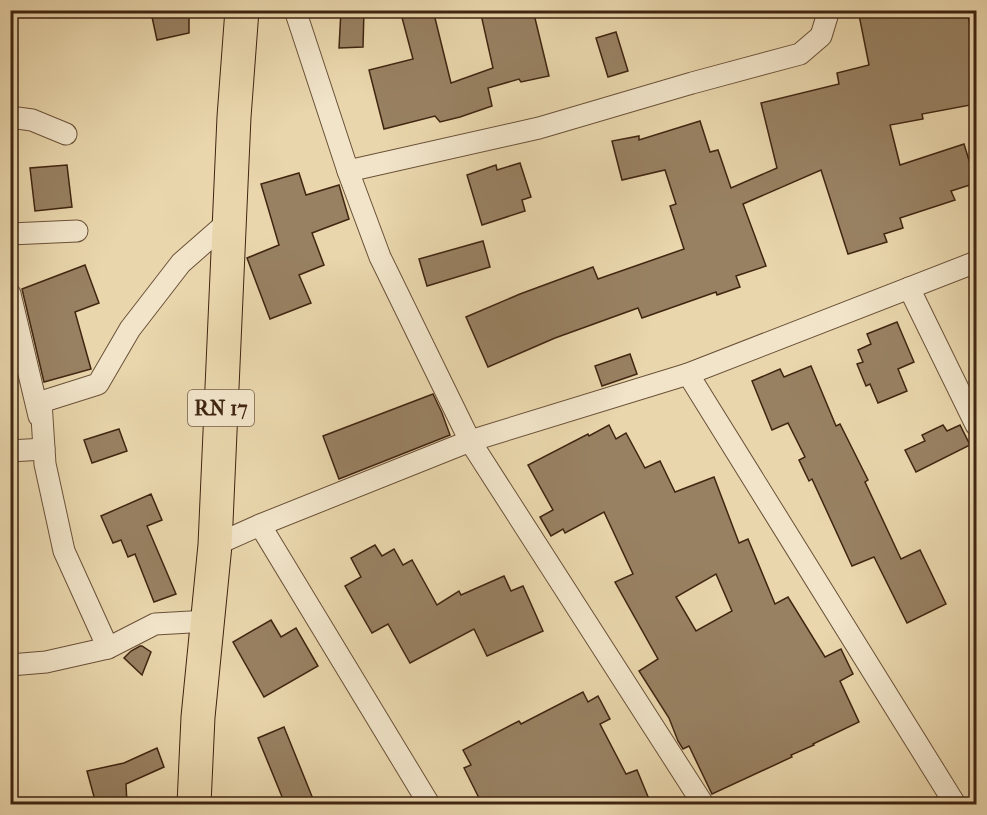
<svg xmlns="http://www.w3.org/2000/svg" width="987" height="815" font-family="'IM FELL French Canon',serif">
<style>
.building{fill:#988162;stroke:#402511;stroke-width:1.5;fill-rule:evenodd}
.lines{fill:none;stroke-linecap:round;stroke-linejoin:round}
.street-casing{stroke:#6a5138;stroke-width:23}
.primary-casing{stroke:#402511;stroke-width:35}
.street{stroke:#f1e4c9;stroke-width:21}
.primary{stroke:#e9d6ac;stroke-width:33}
.labels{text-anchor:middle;stroke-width:5;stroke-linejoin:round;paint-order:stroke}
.shield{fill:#f1e4c9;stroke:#755e48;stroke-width:1.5}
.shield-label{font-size:21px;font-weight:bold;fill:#402511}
</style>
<rect width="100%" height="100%" fill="#e9d6ac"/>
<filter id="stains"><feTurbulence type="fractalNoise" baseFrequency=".00333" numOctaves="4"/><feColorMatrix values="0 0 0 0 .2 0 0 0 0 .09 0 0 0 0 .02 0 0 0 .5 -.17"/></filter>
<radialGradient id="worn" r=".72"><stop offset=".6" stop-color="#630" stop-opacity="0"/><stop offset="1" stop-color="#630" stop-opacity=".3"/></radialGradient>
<g class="building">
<path d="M181,10h8v23l-32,7 -5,-23z"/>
<path d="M341,10h23l-1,37 -24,1z"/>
<path d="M400,10h33l18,73 42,-15 -13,-58h53l16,66 -28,6 -2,-3 -31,9 4,18 -32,11 -20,5 -5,-6 -51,13 -15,-59 44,-11z"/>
<path d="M858,10h109l7,35h2v59l-54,10 1,5 -33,6 10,40 64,-21 12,39 -25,8 4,9 -55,18 3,10 -19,6 3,8 -39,12 -27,-84 -78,34 23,62 -30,10 4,11 -23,8 -1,-3 -74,26 -4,-10 -83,30 -67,29 -22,-50 54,-23 73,-27 5,12 86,-30 -14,-43 6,-2 -11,-34 -43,10 -10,-39 27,-5v4l61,-19 10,31 8,-2 13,38 46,-20 -16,-65 78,-19 -2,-11 32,-8z"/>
<path d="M616,32l12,39 -20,6 -12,-39z"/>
<path d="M520,163l11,34 -9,3 3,11 -43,14 -15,-50 29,-10 1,5z"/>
<path d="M67,165l5,42 -37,4 -5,-43z"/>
<path d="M299,173l7,22 33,-10 10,34 -37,14 12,32 -25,10 12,28 -41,16 -23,-61 32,-13 -18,-61z"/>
<path d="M483,241l7,26 -63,19 -8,-27z"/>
<path d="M85,265l14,38 -24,9 16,57 -47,13 -22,-93z"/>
<path d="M897,322l17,40 -16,7 9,22 -29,12 -8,-19 -4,2 -9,-22 6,-2 -5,-12 13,-6 -4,-10z"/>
<path d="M630,354l7,20 -35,12 -7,-20z"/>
<path d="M811,366l25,60 4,-2 28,56 -3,2 36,77 19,-9 26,54 -39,19 -33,-66 -22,9 -40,-87 -3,2 -10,-21 6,-3 -17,-34 -16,7 -20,-49 28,-12 4,8z"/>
<path d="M433,394l9,19 8,22 -111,44 -16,-43z"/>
<path d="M609,425l7,14 10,-6 19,35 15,-7 15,31 39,-15 25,66 9,-4 27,65 13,-7 37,60 16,-8 12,25 -13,7 19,41 -46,22 1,1 -23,10 1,2 -80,37 -23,-48 -6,3 -5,-8 -9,-23 -30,-47 19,-12 -43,-77 18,-8 -29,-62 -39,21 -2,-4 -12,7 -11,-19 13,-7 -25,-45 60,-31 1,2zM716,574l16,37 -36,20 -20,-34z"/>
<path d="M943,425l4,6 13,-6 10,20 -54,27 -11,-22 20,-9 -3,-6z"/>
<path d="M119,429l8,22 -35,12 -8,-23z"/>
<path d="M151,494l11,26 -15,6 29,68 -22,8 -19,-48 -7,3 -7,-17 -8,3 -12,-27z"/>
<path d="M375,545l7,11 12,-7 9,16 9,-5 25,45 22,-14 2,4 43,-19 7,15 12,-5 20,45 -56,25 -13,-27 -64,34 -22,-39 -16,9 -27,-47 16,-9 -10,-19z"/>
<path d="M271,620l10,17 15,-9 22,38 -54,31 -31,-55z"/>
<path d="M140,646h2l9,6 -9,23 -18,-17 7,-7z"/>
<path d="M583,692l5,10 10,-6 12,23 -10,5 26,50 11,-4 14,34h-169l-18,-36 7,-3 -8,-15 56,-29 2,3z"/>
<path d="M284,727l31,77h-30l-27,-66z"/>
<path d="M157,748l7,19 -38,17 1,20h-31l-9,-33 37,-8z"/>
</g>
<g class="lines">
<defs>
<g id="street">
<path d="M295,10l53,161 32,86 90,184 233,363"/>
<path d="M10,117l22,3 34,14"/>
<path d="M348,171l191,-43 153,-45 108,-29 21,-18 8,-26"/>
<path d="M10,234l67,-3"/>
<path d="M909,288l67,137"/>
<path d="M10,294l29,122"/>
<path d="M688,374l267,430"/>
<path d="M10,451l34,-2"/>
<path d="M260,525l169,279"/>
<path d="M215,545l45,-20 210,-84 218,-67 288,-112"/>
<path d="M208,621l-53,3 -47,24 -44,-97 -19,-87 -4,-62 57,-18 32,-55 51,-66 48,-42"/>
<path d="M10,665l36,-3 62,-14"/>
</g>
<path id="primary" d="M194,804l4,-87 17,-172 19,-428 8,-107"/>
</defs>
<use href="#street" class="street-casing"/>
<use href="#primary" class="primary-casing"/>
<use href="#street" class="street"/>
<use href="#primary" class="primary"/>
</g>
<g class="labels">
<rect class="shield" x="188" y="390" width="66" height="36" rx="4.5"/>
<g class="shield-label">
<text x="221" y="415">RN 17</text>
</g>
</g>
<rect width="987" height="815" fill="none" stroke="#e9d6ac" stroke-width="36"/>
<rect x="12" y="12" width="963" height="791" fill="none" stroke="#402511" stroke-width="3"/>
<rect x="18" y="18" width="951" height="779" fill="none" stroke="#402511" stroke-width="1.5"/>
<rect width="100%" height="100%" filter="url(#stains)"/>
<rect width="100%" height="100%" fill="url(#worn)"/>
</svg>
